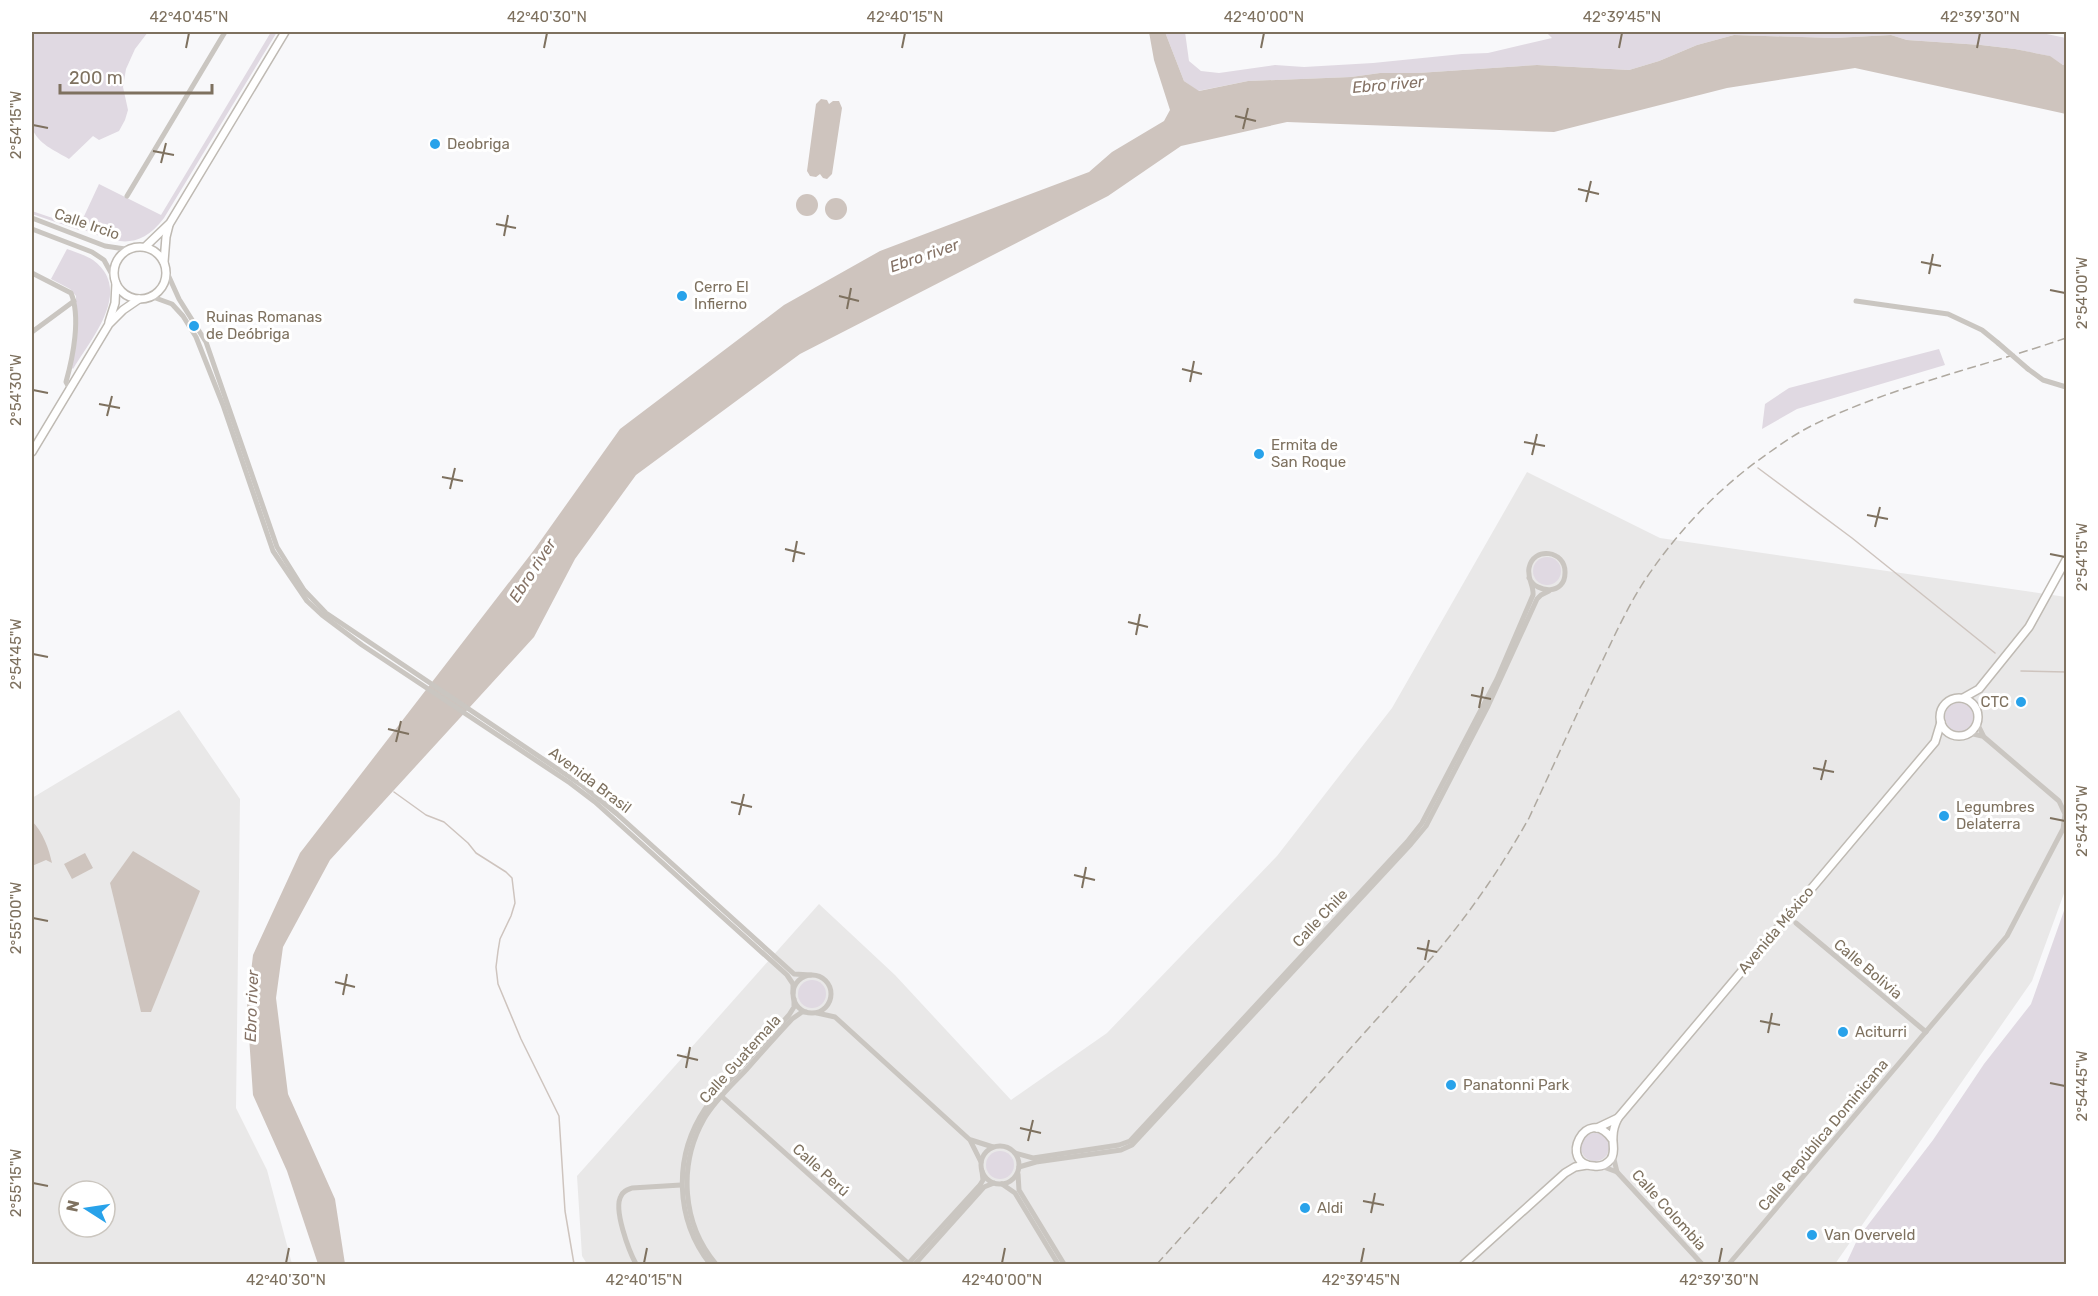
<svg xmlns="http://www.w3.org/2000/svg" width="2098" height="1296" font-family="Rubik,sans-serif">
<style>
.built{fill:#e9e8e8;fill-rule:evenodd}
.green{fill:#e0d9e2}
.water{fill:#cec4be}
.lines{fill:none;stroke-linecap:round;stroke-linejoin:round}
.stream{stroke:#cec4be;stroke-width:1.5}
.secondary-casing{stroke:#bfbab3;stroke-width:10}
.minor{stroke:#cac6c1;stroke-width:5}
.secondary{stroke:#fff;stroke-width:7}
.rail{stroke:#afa9a0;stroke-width:1.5;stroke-dasharray:9 4.5;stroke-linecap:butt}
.minor-bridge{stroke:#cac6c1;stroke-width:5}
.ticks{fill:none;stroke:#7e715f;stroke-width:2}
.poi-dot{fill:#28a2ea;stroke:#fff;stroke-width:2}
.labels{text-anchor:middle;stroke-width:6;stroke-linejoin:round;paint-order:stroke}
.poi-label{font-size:15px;fill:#7e715f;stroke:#fff;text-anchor:start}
.street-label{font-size:15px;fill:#7e715f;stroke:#fff}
.water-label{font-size:16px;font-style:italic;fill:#847164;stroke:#fff}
.neatline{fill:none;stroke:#7e715f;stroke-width:2}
.ticks-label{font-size:15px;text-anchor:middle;fill:#7e715f}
</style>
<rect width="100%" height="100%" fill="#f8f8fa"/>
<g class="built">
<path d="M1527,472l133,66 406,59v291l-34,93 -197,283h-1248l-5,-8 -5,-80 242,-272 76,71 116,125 96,-67 170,-177 115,-148z"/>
<path d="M179,710l61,89 -4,309 31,62 25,94h-260v-466zM69,1191h36v36h-36z"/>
</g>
<g class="green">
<path d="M32,32h116l-13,17 -9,20 -3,18 5,23 -3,10 -6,11 -20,9 -6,-4 -24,23c-15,-9 -31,-15 -37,-31z"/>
<path d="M271,32h6l-113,186c-26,34 -49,25 -84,10l-1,2 -47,-16v-3l47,16 20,-43 62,31z"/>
<path d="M1165,32h20l4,29 12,10 18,2 56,-8 29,2 69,-4 89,-9 26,-1 64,-15 -6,-6h491l29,6v27h-3l-14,-9 -34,-7 -34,-4 -74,-5 -16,-5 -57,3 -100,-3 -37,10 -38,16 -30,9 -92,-5 -119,8h-38l-29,4 -103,4 -50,10 -14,-10z"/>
<path d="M67,249c8,3 18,6 26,11 41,30 -2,79 -20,109l-2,-2 5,-71 -6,-7 -19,-10z"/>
<path d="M1939,349l6,16 -148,44 -35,20 3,-25 24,-16z"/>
<circle cx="1547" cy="571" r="14"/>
<circle cx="1959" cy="717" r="14"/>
<path d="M2066,905v359h-220l12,-26 75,-98 51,-76 47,-60z"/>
<circle cx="812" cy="994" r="14"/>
<circle cx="1595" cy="1147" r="14"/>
<circle cx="1000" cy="1165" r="14"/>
</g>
<g class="water">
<path d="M1149,32h16l19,49 15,10 49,-10 103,-4 29,-4h38l119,-8 92,5 30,-9 38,-16 37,-10 100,3 57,-3 16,5 74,5 34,4 35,7 13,9h3v49l-211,-46 -128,20 -173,44 -267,-10 -106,24 -73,50 -308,158 -164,121 -61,84 -41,78 -204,223 -47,87 -7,51 12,96 47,105 10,65h-27l-31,-93 -34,-76 -6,-88 6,-52 47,-102 234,-303 86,-121 164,-124 96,-54 209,-79 23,-20 52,-31 6,-11 -16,-50z"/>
<path d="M821,99l6,1 2,4 4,-3h6l3,7 -10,66 -5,5 -4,-1 -3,-4 -4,3 -6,-1 -3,-5 9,-67z"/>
<circle cx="807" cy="205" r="11"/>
<circle cx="836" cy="209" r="11"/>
<path d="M32,821c11,11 17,28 20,42l-6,-3 -14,6z"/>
<path d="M133,851l67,40 -49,121h-10l-31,-129z"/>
<path d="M85,853l8,15 -21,11 -8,-15z"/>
</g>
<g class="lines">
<g class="stream">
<path d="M1758,468l94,70 143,115"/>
<path d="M2021,671l45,1"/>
<path d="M394,792l32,23 18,7 24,21 8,10 30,19 6,6 3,25 -4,13 -11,23 -2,12 -2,16 2,17 23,55 38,77 6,95 9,53"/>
</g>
<defs>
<g id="secondary">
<path d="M145,247l25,-24 115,-191"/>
<circle cx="140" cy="273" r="26"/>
<path d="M164,262l2,-25 3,-12"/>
<path d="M109,322l6,-19 1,-20"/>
<path d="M32,452l77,-128 14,-14 16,-11"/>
<path d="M1963,698l16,-9 50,-62 37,-67"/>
<circle cx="1959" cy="717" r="19"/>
<path d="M1597,1128l21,-10 317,-376 6,-20"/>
<path d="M1612,1139c-26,-36 -55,26 -18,27 7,1 13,-2 17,-7 5,-8 1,-15 2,-23 0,-6 2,-12 5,-18"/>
<path d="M1464,1264l101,-91 10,-6 12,-2"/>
</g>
</defs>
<use href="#secondary" class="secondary-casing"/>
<g class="minor">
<path d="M127,196l98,-164"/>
<path d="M32,218l73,28 20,3 10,-2"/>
<path d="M32,229l60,23 12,8 11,20"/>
<path d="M165,268l14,31 27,43 71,205 27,43 22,23 257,173 34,28 177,160 17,1"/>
<path d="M32,273l39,20c10,24 2,64 -5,89l4,7"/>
<path d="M150,296l22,8 11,12 13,21 27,68 50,146 34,50 15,14 40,30 208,138 25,19 192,173 6,9v9"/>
<path d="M1856,301l92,13 34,16 16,13"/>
<path d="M32,332l42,-31"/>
<path d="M2028,369l15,11 23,7"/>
<path d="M1969,733l13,3"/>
<path d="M1796,923l130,109"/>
<circle cx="812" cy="994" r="19"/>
<path d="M817,1013l18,4 135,123 11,22"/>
<path d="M719,1094l190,170"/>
<path d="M971,1140l22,7"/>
<circle cx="1000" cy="1165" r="19"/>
<path d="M1015,1153l18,5 86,-13 11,-4 277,-299 15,-19 75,-144 36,-84c1,-9 -6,-17 -4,-27 4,-22 37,-18 36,5 0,22 -28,21 -36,5"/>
<path d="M1613,1155l4,17"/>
<path d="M1601,1166l16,6 85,92"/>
<path d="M1019,1167l17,-5 85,-12 11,-5 279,-301 15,-18 62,-120 49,-107 4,-4 8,-4"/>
<path d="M1018,1174l1,16 45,74"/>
<path d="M1002,1184l13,9 43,71"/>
<path d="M636,1264c-7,-13 -23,-55 -15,-68 2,-5 6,-6 11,-8l49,-3"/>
<path d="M710,1264c-35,-45 -37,-107 -5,-155 9,-13 20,-24 30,-35 18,-20 36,-39 54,-59l5,-8v-8"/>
<path d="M716,1264c-34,-40 -38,-99 -12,-145 11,-19 28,-34 42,-49 15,-17 30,-34 46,-51l10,-7h4"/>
<path d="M908,1264l72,-79 3,-5 -1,-9"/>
<path d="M915,1264l69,-77 10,-4"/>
<path d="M1729,1264l278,-328 56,-107 2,-15 -6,-13 -75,-64 -7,-14"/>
</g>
<use href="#secondary" class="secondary"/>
<path class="rail" d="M1157,1264l279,-311c36,-43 66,-87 93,-135 22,-47 43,-94 65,-140 17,-34 32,-70 53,-101 30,-44 66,-83 109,-115 18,-13 37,-27 57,-37 80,-39 169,-58 253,-87"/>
<path class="minor-bridge" d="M1998,343l30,26"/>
</g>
<path class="ticks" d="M186,48l3,-15M544,48l3,-15M902,48l3,-15M1261,48l3,-15M1619,48l3,-15M1977,48l3,-15M1235,116l21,5M33,125l15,3M1243,129l5,-21M153,151l21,4M161,163l5,-20M1578,189l21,5M1586,202l5,-21M496,224l20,4M504,236l4,-21M1921,262l20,4M1929,274l4,-20M2050,290l15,3M839,296l20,5M847,309l4,-21M1182,369l20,5M1190,382l4,-21M33,390l15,3M99,404l21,4M107,416l5,-20M1524,442l21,4M1532,455l5,-21M442,477l21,4M450,489l5,-21M1867,515l21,4M1875,527l5,-20M785,549l20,5M2050,554l15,3M793,562l4,-21M1128,622l20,5M1136,635l4,-21M33,654l15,3M1471,695l20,4M1479,708l4,-21M388,729l21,5M396,742l5,-21M1813,768l21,4M1821,780l5,-20M731,802l21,5M739,815l5,-21M2050,818l15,3M1074,875l21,5M1082,888l4,-21M33,918l15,3M1417,948l20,4M1425,960l4,-20M335,982l20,5M343,995l4,-21M1760,1021l20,4M1768,1033l4,-20M677,1055l21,5M686,1068l4,-21M2050,1083l15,3M1020,1128l21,5M1028,1141l5,-21M33,1183l15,3M1363,1201l21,4M1371,1213l4,-20M286,1263l3,-15M644,1263l3,-15M1002,1263l3,-15M1361,1263l3,-15M1719,1263l3,-15"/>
<g class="poi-dot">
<circle cx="435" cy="144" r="6"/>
<circle cx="682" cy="296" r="6"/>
<circle cx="194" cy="326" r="6"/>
<circle cx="1259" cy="454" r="6"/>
<circle cx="2021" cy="702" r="6"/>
<circle cx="1944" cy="816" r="6"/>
<circle cx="1843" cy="1032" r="6"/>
<circle cx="1451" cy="1085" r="6"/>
<circle cx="1305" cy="1208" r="6"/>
<circle cx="1812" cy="1235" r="6"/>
</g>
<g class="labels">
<g class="poi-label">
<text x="447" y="149">Deobriga</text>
<text x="694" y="292">Cerro El<tspan x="694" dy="17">Infierno</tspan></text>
<text x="206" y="322">Ruinas Romanas<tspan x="206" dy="17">de Deóbriga</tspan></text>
<text x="1271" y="450">Ermita de<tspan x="1271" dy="17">San Roque</tspan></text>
<text x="2009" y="707" text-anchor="end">CTC</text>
<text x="1956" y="812">Legumbres<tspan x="1956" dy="17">Delaterra</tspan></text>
<text x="1855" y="1037">Aciturri</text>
<text x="1463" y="1090">Panatonni Park</text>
<text x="1317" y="1213">Aldi</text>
<text x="1824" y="1240">Van Overveld</text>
</g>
<g class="street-label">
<text transform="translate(87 224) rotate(19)" y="5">Calle Ircio</text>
<text transform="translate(590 780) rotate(37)" y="5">Avenida Brasil</text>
<text transform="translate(1320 918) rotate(-47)" y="5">Calle Chile</text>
<text transform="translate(1776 930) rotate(-50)" y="5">Avenida México</text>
<text transform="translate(1868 969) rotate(40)" y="5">Calle Bolivia</text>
<text transform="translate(740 1059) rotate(-48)" y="5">Calle Guatemala</text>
<text transform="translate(1823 1135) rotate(-50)" y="5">Calle República Dominicana</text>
<text transform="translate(821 1170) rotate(42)" y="5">Calle Perú</text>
<text transform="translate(1669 1210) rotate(48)" y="5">Calle Colombia</text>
</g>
<g class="water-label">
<text transform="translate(1388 84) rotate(-5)" y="6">Ebro river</text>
<text transform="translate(924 255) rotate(-19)" y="6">Ebro river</text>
<text transform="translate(532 570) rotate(-57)" y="6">Ebro river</text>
<text transform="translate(251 1006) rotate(-88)" y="6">Ebro river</text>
</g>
</g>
<rect width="2098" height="1296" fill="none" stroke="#ffffff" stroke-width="66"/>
<g transform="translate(87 1209) rotate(282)"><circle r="28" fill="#ffffff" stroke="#cbc6bf" stroke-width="1.5"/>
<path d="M0-4.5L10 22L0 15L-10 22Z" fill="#28a2ea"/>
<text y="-9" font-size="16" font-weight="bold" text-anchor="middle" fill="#7e715f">N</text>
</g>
<path d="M60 84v9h152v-9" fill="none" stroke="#7e715f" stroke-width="3"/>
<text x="69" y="84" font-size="18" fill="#7e715f" stroke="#ffffff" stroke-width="4.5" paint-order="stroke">200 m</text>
<rect x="33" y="33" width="2032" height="1230" class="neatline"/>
<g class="ticks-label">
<text x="189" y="22">42°40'45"N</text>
<text x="547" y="22">42°40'30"N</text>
<text x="905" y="22">42°40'15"N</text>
<text x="1264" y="22">42°40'00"N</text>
<text x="1622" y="22">42°39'45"N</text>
<text x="1980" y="22">42°39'30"N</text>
<text transform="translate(16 125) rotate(-90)" y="5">2°54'15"W</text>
<text transform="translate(2082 293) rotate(-90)" y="5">2°54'00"W</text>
<text transform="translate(16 390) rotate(-90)" y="5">2°54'30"W</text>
<text transform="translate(2082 557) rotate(-90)" y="5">2°54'15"W</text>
<text transform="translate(16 654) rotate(-90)" y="5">2°54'45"W</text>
<text transform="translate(2082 821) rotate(-90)" y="5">2°54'30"W</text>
<text transform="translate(16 918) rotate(-90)" y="5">2°55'00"W</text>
<text transform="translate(2082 1086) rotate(-90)" y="5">2°54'45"W</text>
<text transform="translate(16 1183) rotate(-90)" y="5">2°55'15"W</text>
<text x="286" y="1285">42°40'30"N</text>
<text x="644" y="1285">42°40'15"N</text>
<text x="1002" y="1285">42°40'00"N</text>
<text x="1361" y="1285">42°39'45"N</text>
<text x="1719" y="1285">42°39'30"N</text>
</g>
</svg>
